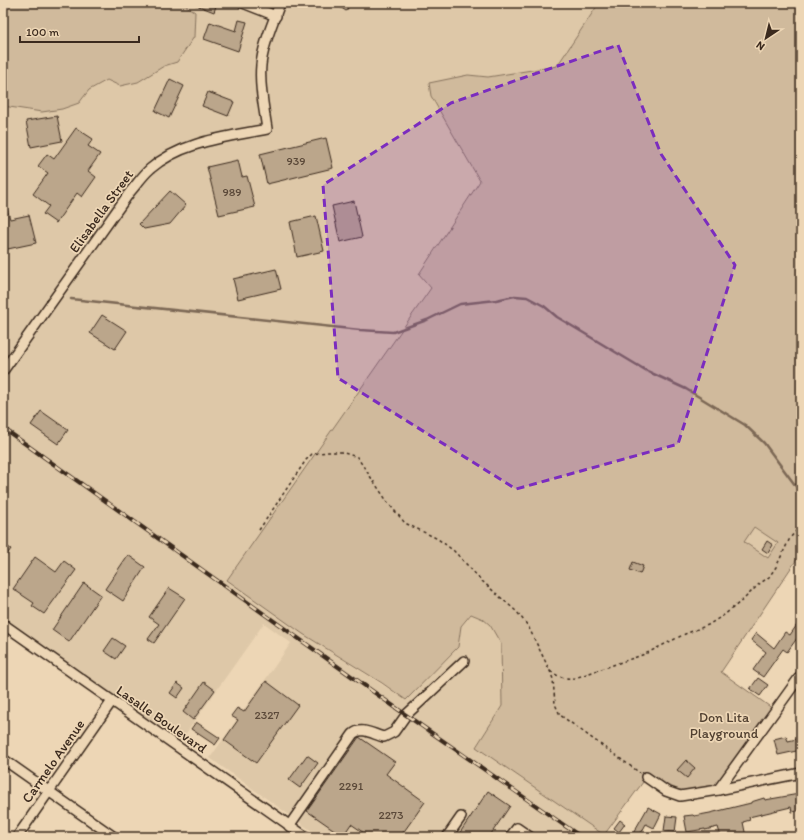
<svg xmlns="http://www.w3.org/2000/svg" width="804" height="840" font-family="Itim,sans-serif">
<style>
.built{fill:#dec8a8}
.green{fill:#d0ba9c;stroke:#86725d;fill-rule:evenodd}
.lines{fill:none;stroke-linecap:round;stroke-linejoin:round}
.stream{stroke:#7c6855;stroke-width:2.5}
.building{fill:#bba68b;stroke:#3b2a1e}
.minor-casing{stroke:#3b2a1e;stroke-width:12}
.path{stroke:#3b2a1e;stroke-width:1.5;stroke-dasharray:3 3;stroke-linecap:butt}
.minor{stroke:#edd6b5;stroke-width:9}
.rail-casing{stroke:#3b2a1e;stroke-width:4}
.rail{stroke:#edd6b5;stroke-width:2.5;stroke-dasharray:8;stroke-linecap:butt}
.marked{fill:#7b2cbf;fill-opacity:0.2;stroke:#7b2cbf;stroke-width:3;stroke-dasharray:8 5;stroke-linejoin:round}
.labels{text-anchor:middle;stroke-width:3.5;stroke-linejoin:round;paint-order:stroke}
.number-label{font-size:12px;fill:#5b4939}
.street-label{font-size:14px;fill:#3b2a1e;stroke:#edd6b5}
.park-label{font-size:14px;fill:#514031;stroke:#edd6b5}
</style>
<rect width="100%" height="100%" fill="#edd6b5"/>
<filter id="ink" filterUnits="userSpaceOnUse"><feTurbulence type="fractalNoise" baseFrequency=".025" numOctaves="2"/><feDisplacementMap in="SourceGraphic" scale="8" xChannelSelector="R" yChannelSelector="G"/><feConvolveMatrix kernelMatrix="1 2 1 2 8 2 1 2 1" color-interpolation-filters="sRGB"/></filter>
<g filter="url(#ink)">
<g class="built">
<path d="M182,3h417l-42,63 -69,11 -20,-2 -37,21 49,85 -61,93 12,14 -204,292 76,54 103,66 52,-53 3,-21 11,-12 11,5 7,6 11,19 1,62 -26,41 131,90h-287l-110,-79 81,-115 -27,-20 -87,123 -174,-123v-517l39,6 37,-9 10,-13 19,-10 12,5 18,-3 26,-16 12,-4 18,-26 1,-24z"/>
<path d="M754,527l25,16 -11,15 -24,-16z"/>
</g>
<g class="green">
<path d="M3,3h179l13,9 -1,25 -17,25 -13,4 -26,16 -18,4 -13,-6 -18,10 -10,13 -17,6 -20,3 -39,-6z"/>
<path d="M599,3h202v550l-80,119 55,39 -58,80 -31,5 -41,-18 -42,57 -128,-88 26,-41 -1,-62 -11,-19 -7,-6 -12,-5 -10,12 -3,21 -52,53 -24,-17 -79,-49 -76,-54 204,-292 -12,-14 61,-93 -49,-85 -2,-13 39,-8 20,2 69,-11zM754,527l24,16 -10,15 -24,-16z"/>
</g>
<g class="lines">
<path class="stream" d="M71,299l289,31 33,2 34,-12 33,-16 36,-4 19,-4 12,1 17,9 13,11 90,54 39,18 59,36 19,18 37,50"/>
</g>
<g class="building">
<path d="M191,3h26l-3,9z"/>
<path d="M334,3h17l-5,8z"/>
<path d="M239,20l8,2 -9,29 -34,-12 6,-17 26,9z"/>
<path d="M170,79l14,7 -15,32 -14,-7z"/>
<path d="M208,92l26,10 -6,14 -26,-10z"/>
<path d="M57,116l5,25 -31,6 -5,-26z"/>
<path d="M76,128l17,11 -5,7 12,8 -12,17 8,6 -14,20 -5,-4 -21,30 -13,-9 6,-8 -16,-12 15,-21 -10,-7 9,-12 7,5z"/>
<path d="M326,138l7,30 -66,16 -7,-30z"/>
<path d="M238,160l4,17 5,-1 8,31 -36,8 -12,-48z"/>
<path d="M170,191l16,14 -16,19 -26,5 -5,-5z"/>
<path d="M3,201h2l5,18 19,-4 7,28 -33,7z"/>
<path d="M354,201l8,36 -22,5 -8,-36z"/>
<path d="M316,216l8,35 -27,6 -7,-35z"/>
<path d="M276,269l5,20 -43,10 -5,-20z"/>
<path d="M102,315l25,16 -12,18 -25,-16z"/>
<path d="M41,411l27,19 -10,14 -27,-19z"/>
<path d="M767,541l6,4 -5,8 -6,-4z"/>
<path d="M3,544l8,5 -8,11z"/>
<path d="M128,555l17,12 -22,34 -18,-12z"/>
<path d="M35,557l21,15 8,-11 12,9 -32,44 -12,-8 2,-3 -21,-14z"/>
<path d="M633,562l10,4 -3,8 -10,-4z"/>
<path d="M84,583l17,12 -32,47 -17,-12z"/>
<path d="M169,588l16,10 -31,45 -6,-4 11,-15 -10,-7z"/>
<path d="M801,619v20l-3,-2 -11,15 -4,-3 -20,28 -10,-7 13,-18 -15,-12 5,-7 18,15 11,-16 5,3z"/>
<path d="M113,638l12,8 -9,13 -12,-8z"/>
<path d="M758,678l10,7 -8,11 -10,-7z"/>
<path d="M266,681l32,24 -42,58 -32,-23 14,-20 -7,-4 6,-8 7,4z"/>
<path d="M204,682l11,8 -22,30 -10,-8z"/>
<path d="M177,683l7,5 -7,10 -7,-5z"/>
<path d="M196,722l24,16 -5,7 -24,-16z"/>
<path d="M786,736l2,5 13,-3v12l-23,5 -4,-16z"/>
<path d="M359,737l36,25 -9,12 39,28 -25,35h-30l-19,-13 -8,12 -36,-25z"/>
<path d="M307,755l11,8 -18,25 -11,-8z"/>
<path d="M686,760l9,8 -8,10 -10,-8z"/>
<path d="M488,791l22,15 -21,31h-32z"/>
<path d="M799,794l2,16 -9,2 -1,-5 -42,10 1,3 -7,2 3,15h-25l-3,-10 -13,3v-1l-18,3 -3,-16 9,-1 1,1 16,-3 41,-10v-1l13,-4 1,2z"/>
<path d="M648,807l13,7 -7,14 -8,-4 -7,13h-8z"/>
<path d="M666,816l11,1 -2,15 -11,-1z"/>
<path d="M620,820l5,4 -6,8 -5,-4z"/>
</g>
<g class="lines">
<defs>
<g id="minor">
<path d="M243,3l33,13"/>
<path d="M3,371l127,-179c7,-8 13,-17 20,-23 32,-28 78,-32 117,-40 -3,-21 -8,-43 -6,-64 2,-21 12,-42 19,-62"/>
<path d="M3,624l303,213"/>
<path d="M3,759l111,78"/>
<path d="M646,777l20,14 14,5 38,-6 83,-17"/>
<path d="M718,790l83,-115"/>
<path d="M289,826l64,-92c9,-8 21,1 31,3l10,-5 12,-17 58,-54"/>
<path d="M17,837l95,-136"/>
<path d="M447,837l14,-20"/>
<path d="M510,837l7,-9 13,9"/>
</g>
</defs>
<use href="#minor" class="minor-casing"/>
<g class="path">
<path d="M259,530l47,-70 6,-6 15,-2h14l16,5 32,47 16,19 33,16 16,12 28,30 35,31 11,14 22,45 3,8 2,25 5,11 80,58"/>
<path d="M550,671c9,6 14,8 25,7l70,-24 40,-20 23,-9 16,-10 20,-16 14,-14 11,-8 7,-10 14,-29 7,-8 4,-2"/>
</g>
<use href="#minor" class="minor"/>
<defs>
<path id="rail" d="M3,428l403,287 175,122"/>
</defs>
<use href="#rail" class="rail-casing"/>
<use href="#rail" class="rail"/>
</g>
</g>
<path class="marked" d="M618,45l43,109 74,111 -57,179 -162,45 -178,-111 -15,-193 128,-82z"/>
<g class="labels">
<g class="number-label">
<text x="296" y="165">939</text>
<text x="232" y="196">989</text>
<text x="267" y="719">2327</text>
<text x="351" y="790">2291</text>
<text x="391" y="819">2273</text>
</g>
<g class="street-label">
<text transform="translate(101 211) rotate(-54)" y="5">Elisabella Street</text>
<text transform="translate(162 719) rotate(35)" y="5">Lasalle Boulevard</text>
<text transform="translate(53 761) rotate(-55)" y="5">Carmelo Avenue</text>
</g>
<g class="park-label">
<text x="724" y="722">Don Lita<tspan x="724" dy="16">Playground</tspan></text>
</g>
</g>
<rect width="804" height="840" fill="none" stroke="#edd6b5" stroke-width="16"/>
<rect x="8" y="8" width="788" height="824" fill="none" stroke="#3b2a1e" stroke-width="1.5" filter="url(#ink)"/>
<g transform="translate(766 38) rotate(215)" stroke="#edd6b5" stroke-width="3" paint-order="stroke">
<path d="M0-3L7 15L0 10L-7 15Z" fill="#3b2a1e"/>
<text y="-6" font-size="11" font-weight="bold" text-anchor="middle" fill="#3b2a1e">N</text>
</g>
<path d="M20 36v6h119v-6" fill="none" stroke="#3b2a1e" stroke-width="2"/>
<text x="26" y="36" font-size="12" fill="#3b2a1e" stroke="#edd6b5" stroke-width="3" paint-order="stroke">100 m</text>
</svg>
